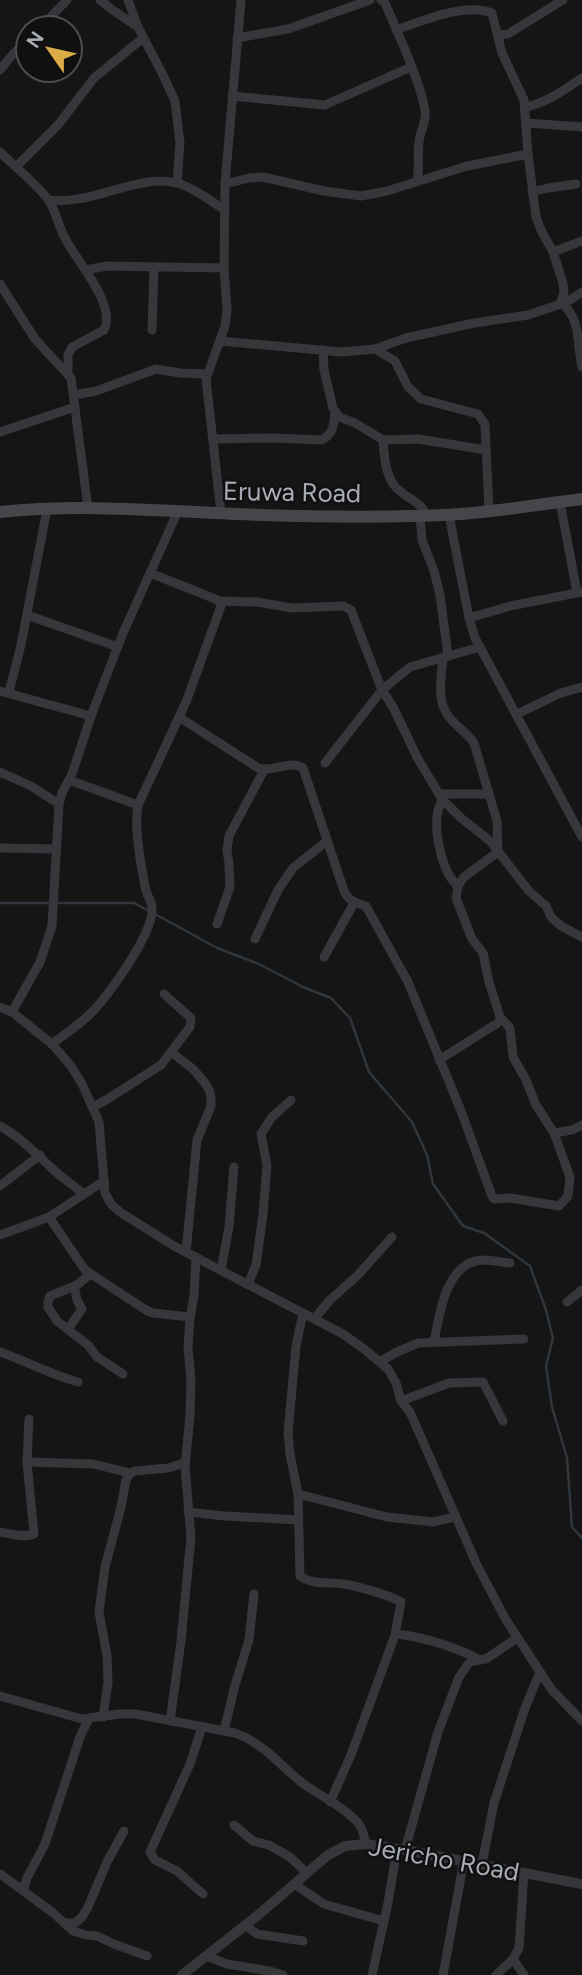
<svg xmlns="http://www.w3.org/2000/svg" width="582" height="1975" font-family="Figtree,sans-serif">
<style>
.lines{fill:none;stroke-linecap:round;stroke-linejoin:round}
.stream{stroke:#2f373d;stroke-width:2.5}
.minor{stroke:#36373a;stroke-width:9}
.tertiary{stroke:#36373a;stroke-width:10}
.secondary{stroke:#44464a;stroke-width:12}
.labels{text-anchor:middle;stroke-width:5;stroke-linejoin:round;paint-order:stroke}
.street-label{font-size:26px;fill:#a8acb4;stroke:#101011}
</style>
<rect width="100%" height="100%" fill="#151516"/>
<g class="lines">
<g class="stream">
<path d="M0,903h134l15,8"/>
<path d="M155,914l62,34 42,16 44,23 28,11 19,20 19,54 43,50 15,33 6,29 30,42 21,7 46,33 16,44 7,28 -7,28 6,41 15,51 5,69 10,11"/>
</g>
<g class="minor">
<path d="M100,0l11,9 27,18 25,48 12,26 5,42 -3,40"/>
<path d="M128,0l10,27"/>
<path d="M381,0l4,3c13,31 34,75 40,107 2,12 -5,21 -6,32 -2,14 1,24 -2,38"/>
<path d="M40,28l27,-28"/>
<path d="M499,35l9,-1 55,-34"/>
<path d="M237,38l51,-9 82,-29"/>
<path d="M0,70l13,-16 15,-14"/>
<path d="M232,96l93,9 86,-38"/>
<path d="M525,107c22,-4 39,-17 57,-29"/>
<path d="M527,123l55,4"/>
<path d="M0,152c15,15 34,30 47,46 9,11 11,28 18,40 11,23 52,66 39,92l-32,17 -4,8v20"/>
<path d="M16,167l42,-42 36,-47 49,-40"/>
<path d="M225,184l24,-6 14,-1 61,14 37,5 26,-5 80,-25 61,-12"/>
<path d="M532,192l16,-4 28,-4"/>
<path d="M48,200c44,6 90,-27 129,-17 16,4 33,18 48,27"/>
<path d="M553,252l29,-11"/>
<path d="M85,270l22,-4 117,2"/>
<path d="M0,284l35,55 36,39 17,130"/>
<path d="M561,302c21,19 15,39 21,65"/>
<path d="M564,304l18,-12"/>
<path d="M152,330l2,-62"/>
<path d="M220,341l121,11 34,-3 31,-11 68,-15 54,-8 30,-10 3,-3 3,-10 -1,-9 -10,-31 -12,-22 -5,-13 -8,-63 -4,-54 -22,-47 -10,-40c-27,-11 -70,8 -96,17"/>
<path d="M375,349l20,12 13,26 13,12 57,15 7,10 4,87"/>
<path d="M323,350l1,20 9,38 6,9 16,6 28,17 35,-1 68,11"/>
<path d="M74,395l22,-4 60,-22 24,4 27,1"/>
<path d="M0,432l75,-25"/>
<path d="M213,439l60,-1 49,2c11,-6 12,-15 13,-27"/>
<path d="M383,440c1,14 2,33 11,45 9,13 29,16 32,31"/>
<path d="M560,502l17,90"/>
<path d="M221,513l-15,-134 19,-53 2,-17 -3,-41 1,-84 16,-184"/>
<path d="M449,515l20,103 6,20 107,199"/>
<path d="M420,516l2,24 12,31 6,24 8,61"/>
<path d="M219,601l38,1 35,6 51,-2 8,4 31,80 -57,73"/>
<path d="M27,615l91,32"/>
<path d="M469,618l41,-12 72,-14"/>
<path d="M480,647l-70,20 -28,23 11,17 25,52 24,40 19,19 29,23 39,50 17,15 5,11 10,9 21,11"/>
<path d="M0,691l91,25"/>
<path d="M9,692l12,-47 26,-136"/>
<path d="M517,714l44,-21 21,-6"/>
<path d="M179,717l79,51c16,5 32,-9 45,0l41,123c5,10 11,12 22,15l42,76 53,129 31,85 2,3 16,-1 49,8 9,-10 2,-19 -16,-44 -18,-28 -10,-25 -13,-23 -3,-29 -10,-11 -11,-35 -6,-29 -11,-14 -16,-41 2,-12 6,-9 34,-25 -1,-31 -23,-78c-7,-10 -17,-16 -24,-25 -14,-15 -9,-41 -7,-60"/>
<path d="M0,772l31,14 28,18"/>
<path d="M69,780l69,25"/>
<path d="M439,794h50"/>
<path d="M442,799c-2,5 -4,11 -5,17 -2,19 5,57 21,70"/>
<path d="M0,848l56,1"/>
<path d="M217,924l13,-37 -1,-24 -2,-13 2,-14 35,-66"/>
<path d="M255,939l23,-49 15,-22 34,-27"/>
<path d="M324,957l30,-54"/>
<path d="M0,1007l12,5 40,32 19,22 11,18 17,38 6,71 6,11 9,8 54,34 169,88 21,15 24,20 8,14 5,18 9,11 67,153 29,55 46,70 30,31"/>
<path d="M12,1012l28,-50 12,-36 7,-122 3,-11 10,-19 19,-58 32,-83 55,-122"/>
<path d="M52,1044c13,-10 27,-19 38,-30 18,-17 65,-83 62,-107 -1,-7 -6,-13 -7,-21 -4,-20 -11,-61 -7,-81l48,-103 35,-96 -2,-5 -6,-3 -63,-25"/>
<path d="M171,1052l22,17 12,14 5,9 1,7v7l-14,34 -11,112"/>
<path d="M439,1060l57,-36 5,-4 -1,-3"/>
<path d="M93,1107l13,-7 55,-35 29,-38 1,-9 -27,-24"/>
<path d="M0,1126c22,12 38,30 57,47 9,7 18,14 27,21"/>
<path d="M554,1133l18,-3 10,-5"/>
<path d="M0,1186l40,-31"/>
<path d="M49,1217l36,53 61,40 7,3 37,4"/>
<path d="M0,1235l49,-18 55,-36"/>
<path d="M221,1270l8,-43 5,-60"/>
<path d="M90,1274l-13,11 -27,11 -2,6v5l9,14 31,24 9,12 26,17"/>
<path d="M248,1284l8,-19 7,-51 4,-49 -6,-31 11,-17 19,-17"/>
<path d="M567,1302l15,-12"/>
<path d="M303,1313l-7,33 -8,87 2,21 8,40 2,82c12,9 28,6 43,8 14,2 46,11 58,18l-6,33"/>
<path d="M314,1319l16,-19 28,-25 34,-38"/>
<path d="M68,1329l14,-20 -5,-9 -3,-14"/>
<path d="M434,1342c5,-27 12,-80 48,-82 9,0 19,2 28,3"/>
<path d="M0,1352c26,9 51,23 78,30"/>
<path d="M381,1361l16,-9 21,-9 106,-4"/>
<path d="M401,1401l48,-18 34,-1 20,39"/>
<path d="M27,1462l66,2 37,9"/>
<path d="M298,1494l89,23 46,5 22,-5"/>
<path d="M188,1512l37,4 73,4"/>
<path d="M0,1532c11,2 24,6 34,2l-7,-72 2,-43"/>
<path d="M0,1696l82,23 37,-5h17l99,19c29,10 46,34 70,52 16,11 42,24 54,39 4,6 5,13 7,20"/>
<path d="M103,1717l5,-34 -1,-27 -8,-44 6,-45 16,-60 5,-27 4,-7 5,-2 33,-3 17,-5"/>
<path d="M170,1721l11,-80 10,-104 -6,-70 5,-52 1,-35 -3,-33 2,-28 4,-24 2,-38"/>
<path d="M202,1727l-12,37 -40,88 5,8 22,11 26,23"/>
<path d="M224,1731l11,-46 14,-45 5,-46"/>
<path d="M330,1802l21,-47 44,-120 2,-1c29,4 57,12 83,26"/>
<path d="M234,1825l19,16 16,4 21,12 17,16"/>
<path d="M405,1850l33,-118 21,-55 9,-13 5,-3 13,-2 31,-21"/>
<path d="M482,1864l12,-61 31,-95 15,-36"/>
<path d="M0,1874l52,38 21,19 13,4 11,1 17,8 33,12"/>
<path d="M294,1884l30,20 60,17"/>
<path d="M23,1890l4,-12 18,-34 35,-107 9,-19"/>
<path d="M66,1923h9l7,-6 6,-10 19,-45 17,-31"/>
<path d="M245,1925l12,9 46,7"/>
<path d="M206,1956l21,8 43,7 13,4"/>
<path d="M513,1959l11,16"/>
<path d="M372,1975l16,-72 9,-54"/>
<path d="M443,1975l21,-115"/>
<path d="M496,1975l17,-16 6,-11 5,-75"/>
</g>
<path class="tertiary" d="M182,1975l75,-59 71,-61 17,-9 21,-2 39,6 177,34"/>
<path class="secondary" d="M0,512c86,-9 174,0 260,3 66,2 134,3 201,-1 41,-3 81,-10 121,-15"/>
</g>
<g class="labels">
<g class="street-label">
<text transform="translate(292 492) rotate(1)" y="9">Eruwa Road</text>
<text transform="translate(444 1859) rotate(10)" y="9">Jericho Road</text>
</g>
</g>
<g transform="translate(49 49) rotate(304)"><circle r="33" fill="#101011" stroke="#4d4e52" stroke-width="2"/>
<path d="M0-5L12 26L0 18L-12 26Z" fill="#dbad48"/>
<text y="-10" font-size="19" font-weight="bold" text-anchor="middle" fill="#a8acb4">N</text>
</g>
</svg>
